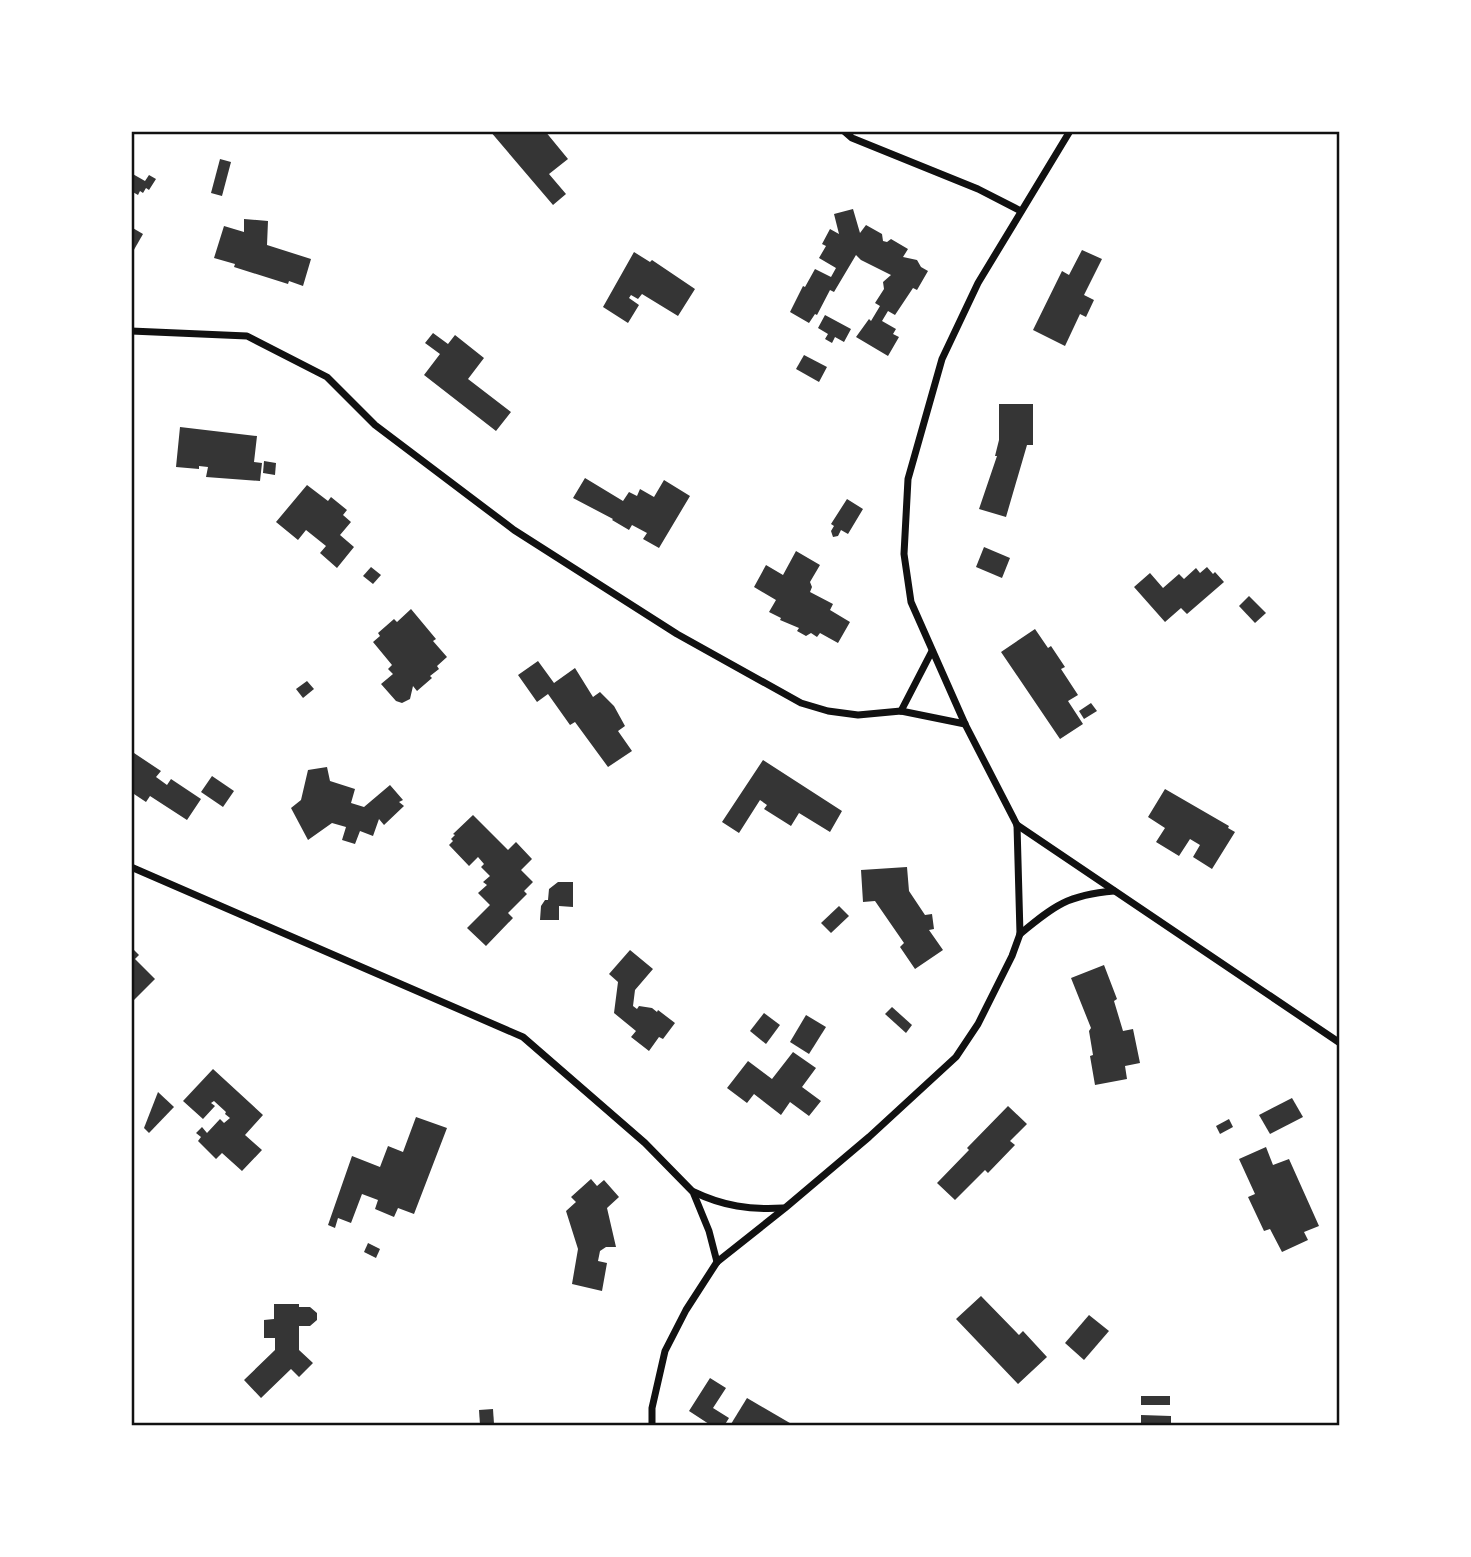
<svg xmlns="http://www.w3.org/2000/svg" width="1471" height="1557" font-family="'Public Sans',sans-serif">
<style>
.building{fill:#353535}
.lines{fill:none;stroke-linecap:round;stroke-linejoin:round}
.minor{stroke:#111;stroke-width:7}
.neatline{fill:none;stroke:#111;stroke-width:2.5}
</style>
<rect width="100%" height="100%" fill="#fff"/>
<g class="building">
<path d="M490,131h55l23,28 -19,15 17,20 -13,11z"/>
<path d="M220,159l11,3 -9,34 -11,-3z"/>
<path d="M131,173l14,8 4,-6 7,4 -7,11 -3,-2 -3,5 -3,-2 -2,4 -7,-4z"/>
<path d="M853,209l7,24 6,-8 16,9 1,7 4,1 4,-3 17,10 -5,8 14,3 4,7 7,4 -11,19 -4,-2 -18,27 -7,-4 -6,10 14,8 -3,5 6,3 -11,19 -32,-19 13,-18 2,2 9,-15 -5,-3 9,-14 -1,-7 8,-7 -30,-15 -5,-5 -22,37 -4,-2 -13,25 -2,-1 -6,9 -19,-11 13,-26 2,1 10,-18 16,8 5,-9 -17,-10 7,-12 -4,-2 8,-15 9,5 -5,-20z"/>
<path d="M244,219l24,2 -1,24 44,14 -8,27 -14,-5 -1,3 -54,-17 1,-3 -21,-6 10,-32 20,6z"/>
<path d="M131,227l12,7 -12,21z"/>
<path d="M1082,250l20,9 -18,36 10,5 -8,17 -6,-3 -15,32 -32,-16 29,-59 7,4z"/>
<path d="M634,252l16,10 2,-2 43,29 -17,27 -36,-22 -4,5 -7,-4 -2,3 10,7 -11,18 -25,-16z"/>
<path d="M825,315l26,14 -7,13 -9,-5 -3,6 -7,-4 3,-5 -10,-6z"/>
<path d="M433,333l15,11 7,-9 29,23 -16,21 43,33 -15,19 -72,-56 16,-21 -15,-11z"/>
<path d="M804,355l23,12 -8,15 -23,-13z"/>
<path d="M999,404h34v41h-6l-21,72 -27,-8 18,-53h-2l4,-16z"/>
<path d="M180,427l77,9 -3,26 8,1 -2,18 -54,-4 2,-10 -9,-1v3l-23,-2z"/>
<path d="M264,461l12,2 -1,12 -12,-2z"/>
<path d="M585,478l38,23 6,-9 8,4 3,-7 14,8 10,-17 26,16 -31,52 -16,-9 4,-6 -15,-8 -3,5 -17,-10 1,-1 -40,-21z"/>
<path d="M307,485l21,16 3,-4 16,13 -4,5 8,7 -11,13 14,12 -17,21 -17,-15 6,-7 -20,-16 -8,10 -22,-18z"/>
<path d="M847,499l16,10 -15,25 -7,-4 -3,6 -5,1 -2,-6 3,-5 -3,-2z"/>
<path d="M984,547l26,11 -8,20 -26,-11z"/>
<path d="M796,551l24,14 -10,17 2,5 -2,5 23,12 -3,6 20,12 -12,21 -18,-10 -3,4 -6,-4 -5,3 -9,-5 2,-3 -19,-8 1,-2 -12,-6 7,-12 -22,-13 12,-22 17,10z"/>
<path d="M371,567l10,8 -8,9 -10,-8z"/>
<path d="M1207,567l6,7 2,-2 9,10 -37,32 -6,-6 -16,14 -31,-35 16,-14 13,15 16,-14 5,5 12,-11 4,5z"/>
<path d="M1249,596l17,17 -11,10 -16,-17z"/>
<path d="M411,609l25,30 -3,2 14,16 -10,9 2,3 -9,7 2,2 -15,13 -4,-5 -3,13 -8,4 -6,-2 -15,-17 12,-10 -5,-5 4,-4 -19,-23 7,-6 -2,-3 16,-14 3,3z"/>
<path d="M1035,629l13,19 3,-2 14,21 -4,2 17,26 -10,6 15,23 -23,15 -59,-87z"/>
<path d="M538,661l16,22 21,-15 18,29 7,-5 14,14 11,20 -7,5 14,20 -24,16 -33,-45 -5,3 -22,-31 -11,8 -19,-27z"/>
<path d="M307,681l7,8 -11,9 -7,-9z"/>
<path d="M1091,703l6,8 -13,8 -5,-8z"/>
<path d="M131,751l30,20 -5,6 11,8 4,-6 30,20 -14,21 -37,-24 -4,6 -15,-10z"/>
<path d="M763,760l79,51 -12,21 -31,-19 -8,13 -27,-17 3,-4 -7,-5 -21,33 -17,-11z"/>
<path d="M327,767l3,14 25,8 -4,14 13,4 26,-22 13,15 -4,2 5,4 -20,19 -5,-6 -6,17 -13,-5 -5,13 -13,-4 4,-13 -14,-4 -24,17 -17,-32 10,-8 7,-30z"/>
<path d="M212,776l22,15 -11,16 -22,-15z"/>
<path d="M1165,789l64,37 -1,2 7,4 -23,37 -19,-12 7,-12 -10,-6 -11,17 -23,-14 9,-14 -17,-11z"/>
<path d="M473,815l35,35 8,-8 16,17 -11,11 12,12 -9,9 3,3 -19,19 5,5 -27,28 -19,-18 23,-23 -12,-12 9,-8 -4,-3 7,-6 -9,-9 3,-3 -6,-7 -9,9 -20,-21 4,-4 -2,-2 4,-4 -2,-1z"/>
<path d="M907,867l2,24 16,24 7,-1 2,15 -5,1 14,20 -28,19 -15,-22 4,-4 -29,-42 -12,1 -2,-32z"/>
<path d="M558,882h15v25l-14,-1v14h-19l1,-14 4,-6h3l1,-11z"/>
<path d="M839,906l10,10 -18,17 -10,-10z"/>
<path d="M131,947l8,8 -4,4 20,20 -24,24z"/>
<path d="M630,950l23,19 -18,21 -2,16 4,3 2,-3 13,2 5,4 1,-2 17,13 -12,16 -4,-2 -10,14 -18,-14 5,-6 -22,-18 4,-31 -9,-8z"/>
<path d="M1104,965l13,34 -3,2 9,30 10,-2 7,34 -15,3 2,13 -32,6 -5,-29 3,-1 -4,-24 2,-3 -20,-50z"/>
<path d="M892,1007l20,18 -6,8 -21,-19z"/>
<path d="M764,1013l16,12 -14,19 -16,-13z"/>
<path d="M806,1015l20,12 -17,27 -19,-12z"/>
<path d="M793,1052l23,16 -14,19 19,14 -12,15 -19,-14 -9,13 -27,-21 -7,9 -20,-15 21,-27 24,18z"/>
<path d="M213,1069l50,46 -18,20 17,15 -20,21 -20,-18 -6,6 -18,-18 3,-4 -5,-4 6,-6 5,6 13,-14 4,4 6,-5 -5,-4 1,-2 -12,-11 -3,2 4,3 -12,13 -20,-18z"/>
<path d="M158,1092l16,15 -25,26 -5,-5z"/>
<path d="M1292,1098l11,19 -33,17 -11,-19z"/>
<path d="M1008,1106l19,18 -17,17 5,4 -27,28 -3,-3 -30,30 -18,-17 32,-33 -2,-2z"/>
<path d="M416,1117l31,11 -33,86 -16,-6 -4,9 -19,-8 3,-9 -16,-6 -11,29 -13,-5 -3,10 -7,-3 24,-69 28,11 8,-21 15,6z"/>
<path d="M1229,1119l4,8 -13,7 -4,-8z"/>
<path d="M1266,1147l7,18 16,-6 30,67 -15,6 4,8 -26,12 -12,-23 -6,2 -16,-34 7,-3 -16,-35z"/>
<path d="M591,1179l6,7 7,-6 15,17 -12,11 9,39h-10l-6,4 -2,10 9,2 -5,28 -30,-7 6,-35 -12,-38 10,-9 -5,-5z"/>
<path d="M368,1243l12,6 -4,9 -12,-6z"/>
<path d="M981,1296l38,39 4,-4 24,26 -29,27 -62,-65z"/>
<path d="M274,1304h25v3h11l7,6v7l-7,6h-11v24l14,13 -14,14 -8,-8 -30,29 -17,-18 31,-30v-12h-11v-18l10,-1z"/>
<path d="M1089,1315l20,16 -25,29 -19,-17z"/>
<path d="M710,1378l16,10 -13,20 16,10 -5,8h-12l-23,-15z"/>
<rect x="1141" y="1396" width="29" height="9"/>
<path d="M747,1398l48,28 -64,-2z"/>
<path d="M493,1409l1,15 -14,1 -1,-15z"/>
<path d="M1141,1415l30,1v8l-30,-1z"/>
</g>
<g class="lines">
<g class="minor">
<path d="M844,131l8,7 126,51 43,22"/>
<path d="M131,331l116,5 80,41 48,48 139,105 163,104 124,69 27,8 30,4 43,-4 64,13"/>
<path d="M901,711l31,-60"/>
<path d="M1017,825l323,218"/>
<path d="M131,867l392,170 122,106 48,49 16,39 8,31"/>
<path d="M1020,934c35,-29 48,-39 94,-43"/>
<path d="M694,1192c29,14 56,18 89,16"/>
<path d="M652,1426v-18l13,-57 21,-41 31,-48 68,-54 84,-71 87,-80 22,-33 34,-68 8,-22 -3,-109 -52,-101 -54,-122 -7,-48 4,-75 34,-120 36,-76 92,-152"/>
</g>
</g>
<rect width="1471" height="1557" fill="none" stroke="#ffffff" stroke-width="266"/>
<rect x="133" y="133" width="1205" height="1291" class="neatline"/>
</svg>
